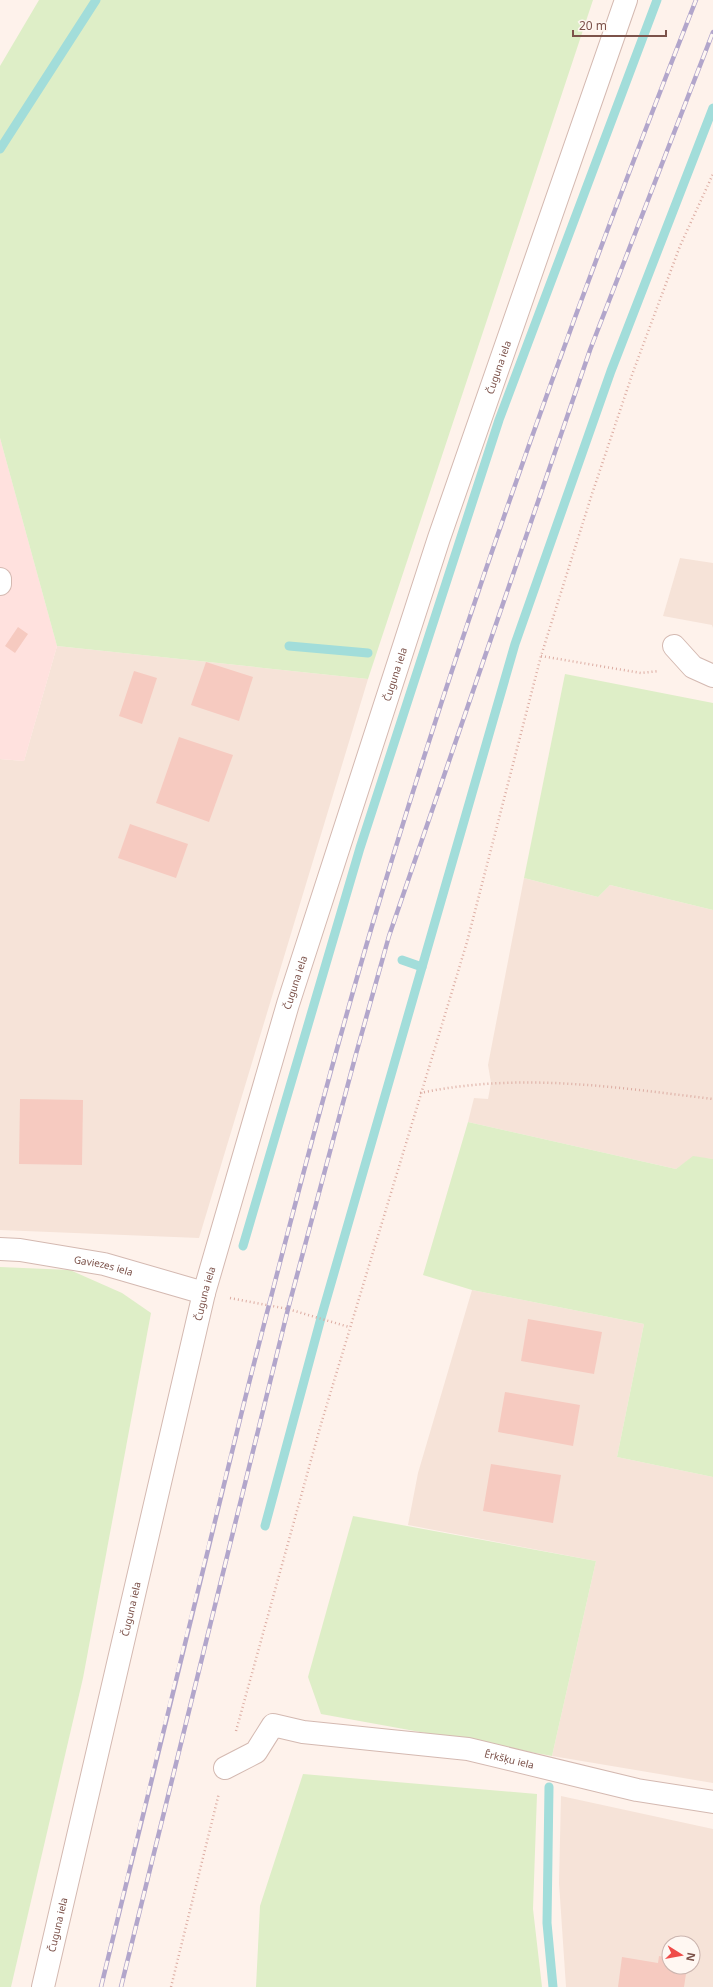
<svg xmlns="http://www.w3.org/2000/svg" width="713" height="1987" font-family="'Noto Sans',sans-serif">
<style>
.residential{fill:#f6e3d8;fill-rule:evenodd}
.commercial{fill:#ffe1de}
.green{fill:#deeec7}
.lines{fill:none;stroke-linecap:round;stroke-linejoin:round}
.stream{stroke:#a2ddda;stroke-width:9}
.building{fill:#f6cac0}
.minor-casing{stroke:#d4b9b1;stroke-width:24}
.path{stroke:#dcaca2;stroke-width:2.5;stroke-dasharray:1 3;stroke-linecap:butt}
.minor{stroke:#fff;stroke-width:22}
.rail-casing{stroke:#b2a6cb;stroke-width:4.5}
.rail{stroke:#fff7f2;stroke-width:3;stroke-dasharray:9;stroke-linecap:butt}
.labels{text-anchor:middle;stroke-width:4;stroke-linejoin:round;paint-order:stroke}
.street-label{font-size:10px;fill:#7c524a;stroke:#fff7f2}
</style>
<rect width="100%" height="100%" fill="#fef2eb"/>
<g class="residential">
<path d="M680,558l33,5v65l-1,-3 -49,-9z"/>
<path d="M57,646l311,33 -169,559 -199,-8v-471l24,2z"/>
<path d="M524,878l74,19 12,-12 103,25v249l-20,-2 -17,12 -208,-47 6,-24 14,1 3,-16 -3,-18z"/>
<path d="M472,1290l172,34 -27,133 96,20v306l-161,-27 44,-195 -188,-36 10,-52z"/>
<path d="M561,1796l152,33v158h-147l-7,-104zM669,1943h24v24h-24z"/>
</g>
<path class="commercial" d="M0,438l57,208 -33,115 -24,-2z"/>
<g class="green">
<path d="M39,0h554l-225,679 -311,-33 -57,-208v-372z"/>
<path d="M565,674l148,29v207l-103,-25 -12,12 -74,-19z"/>
<path d="M468,1122l208,47 17,-13 20,3v318l-96,-20 27,-133 -172,-34 -49,-15z"/>
<path d="M0,1267l70,3 52,23 29,20 -68,365 -72,309h-11z"/>
<path d="M353,1516l243,45 -44,195 -231,-42 -13,-37z"/>
<path d="M303,1774l234,20 -4,115 9,78h-286l4,-81z"/>
</g>
<g class="lines">
<g class="stream">
<path d="M0,149l96,-149"/>
<path d="M289,646l79,7"/>
<path d="M402,960l20,7"/>
<path d="M243,1246l117,-398 139,-428 158,-420"/>
<path d="M265,1526l56,-208 194,-674 96,-273 102,-263"/>
<path d="M549,1787l-2,136 6,64"/>
</g>
</g>
<g class="building">
<path d="M18,627l10,7 -13,19 -10,-7z"/>
<path d="M206,662l47,15 -14,44 -48,-16z"/>
<path d="M134,671l23,7 -15,46 -23,-8z"/>
<path d="M179,737l54,18 -24,67 -53,-19z"/>
<path d="M130,824l58,20 -12,34 -58,-20z"/>
<path d="M20,1099l63,1 -1,65 -63,-1z"/>
<path d="M528,1319l74,13 -8,42 -73,-13z"/>
<path d="M505,1392l75,13 -7,41 -75,-14z"/>
<path d="M491,1464l70,11 -8,48 -70,-12z"/>
<path d="M659,1956l10,2v9h18l-3,20h-66l4,-30 36,6z"/>
</g>
<g class="lines">
<defs>
<g id="minor">
<path d="M0,579v5"/>
<path d="M674,646l19,21 20,9"/>
<path id="s1" d="M0,1249l20,1 84,14 100,29"/>
<path id="s2" d="M225,1768l31,-16 17,-27 30,7 165,17 169,41 76,12"/>
<path id="s3" d="M43,1987l161,-694 84,-289 151,-466 187,-538"/>
</g>
</defs>
<use href="#minor" class="minor-casing"/>
<g class="path">
<path d="M541,656l100,17 18,-2"/>
<path d="M420,1093c101,-21 193,-6 293,6"/>
<path d="M230,1298l58,11 61,18"/>
<path d="M236,1731l85,-307 146,-482 74,-286 50,-159 41,-122 48,-129 33,-72"/>
<path d="M171,1987l48,-194"/>
</g>
<use href="#minor" class="minor"/>
<defs>
<g id="rail">
<path d="M101,1987c47,-196 95,-392 144,-588 40,-158 81,-317 127,-473 93,-314 204,-622 324,-926"/>
<path d="M121,1987l167,-678 68,-255 33,-118 201,-586 123,-318"/>
</g>
</defs>
<use href="#rail" class="rail-casing"/>
<use href="#rail" class="rail"/>
</g>
<g class="labels">
<g class="street-label">
<text dy="4" stroke="none"><textPath href="#s3" startOffset="1684">Čuguna iela</textPath></text>
<text dy="4" stroke="none"><textPath href="#s3" startOffset="1360">Čuguna iela</textPath></text>
<text dy="4" stroke="none"><textPath href="#s3" startOffset="1036">Čuguna iela</textPath></text>
<text dy="4" stroke="none"><textPath href="#s1" startOffset="105">Gaviezes iela</textPath></text>
<text dy="4" stroke="none"><textPath href="#s3" startOffset="712">Čuguna iela</textPath></text>
<text dy="4" stroke="none"><textPath href="#s3" startOffset="388">Čuguna iela</textPath></text>
<text dy="4" stroke="none"><textPath href="#s2" startOffset="306">Ērkšķu iela</textPath></text>
<text dy="4" stroke="none"><textPath href="#s3" startOffset="64">Čuguna iela</textPath></text>
</g>
</g>
<g transform="translate(681 1955) rotate(101)"><circle r="19" fill="#fff7f2" stroke="#cbb5af"/>
<path d="M0-3L7 15L0 10L-7 15Z" fill="#ef4b48"/>
<text y="-6" font-size="11" font-weight="bold" text-anchor="middle" fill="#7c524a">N</text>
</g>
<path d="M573 30v6h93v-6" fill="none" stroke="#7c524a" stroke-width="2"/>
<text x="579" y="30" font-size="12" fill="#7c524a" stroke="#fff7f2" stroke-width="3" paint-order="stroke">20 m</text>
</svg>
